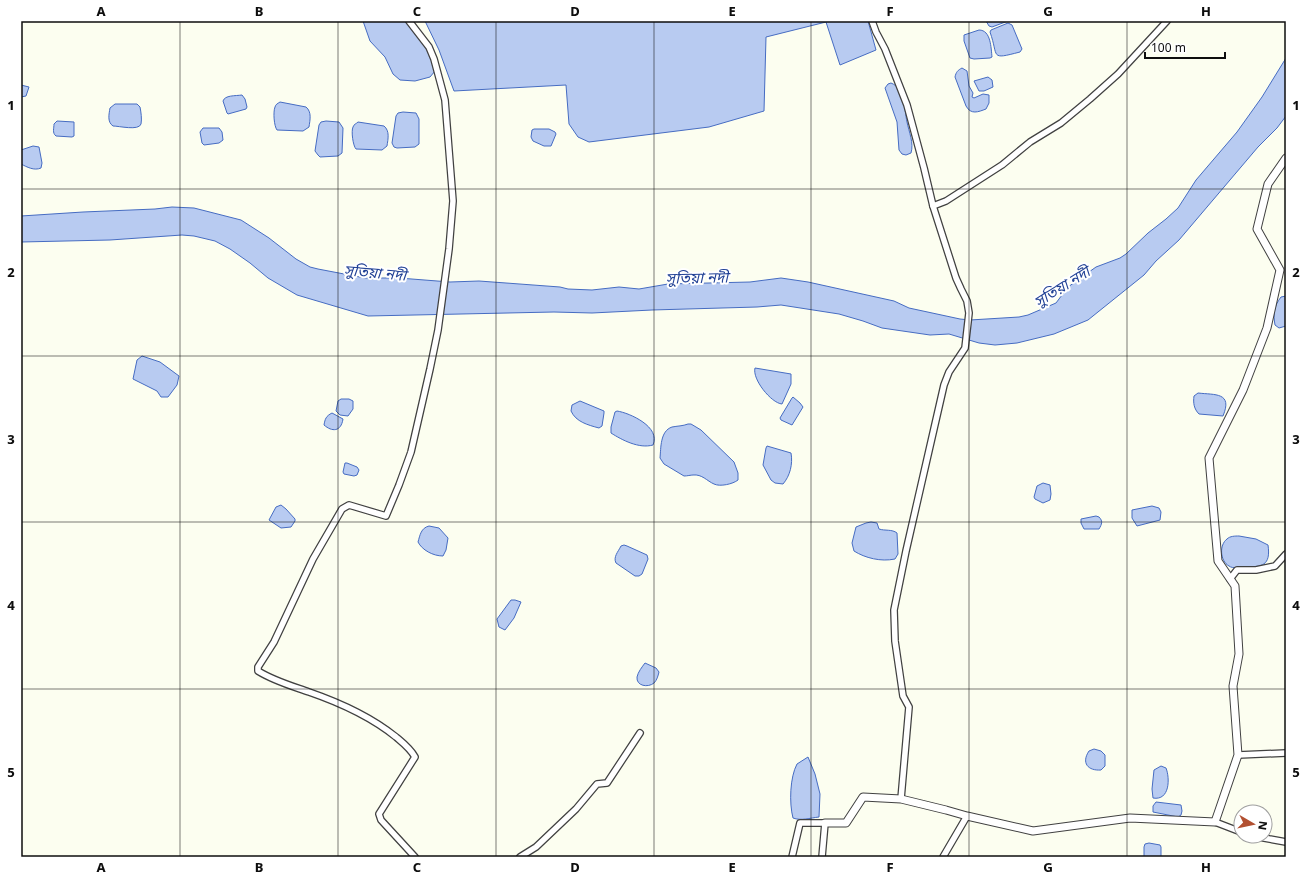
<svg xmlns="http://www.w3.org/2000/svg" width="1307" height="878" font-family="Georgia,'Noto Sans Bengali',serif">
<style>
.water{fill:#b8cbf1;stroke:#466cc2}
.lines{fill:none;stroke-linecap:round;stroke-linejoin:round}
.minor-casing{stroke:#414141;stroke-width:8}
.tertiary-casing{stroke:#414141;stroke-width:9}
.minor{stroke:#fff;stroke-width:5.5}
.tertiary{stroke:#fff;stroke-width:7}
.grid{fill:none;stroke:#0e0e0e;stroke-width:1;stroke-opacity:0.55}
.labels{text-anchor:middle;stroke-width:4;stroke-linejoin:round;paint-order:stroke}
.water-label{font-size:15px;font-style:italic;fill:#214195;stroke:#fff}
.neatline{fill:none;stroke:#0e0e0e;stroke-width:1.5}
.grid-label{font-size:13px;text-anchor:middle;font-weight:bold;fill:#0e0e0e}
</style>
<rect width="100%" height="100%" fill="#fcfef0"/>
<g class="water">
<path d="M363,21h44l25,36 3,14 -5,6 -15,4 -15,-1 -7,-6 -8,-17 -15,-16z"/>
<path d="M425,21h443l8,29 -36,15 -14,-43 -60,15 -2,74 -55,16 -120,15 -11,-5 -9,-13 -3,-39 -112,6 -15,-41z"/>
<path d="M986,21h22l-16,6 -3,-1z"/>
<path d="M1008,23l4,2 10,24 -2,3c-31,8 -21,5 -30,-20l1,-2z"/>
<path d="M979,30c12,0 12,18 13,27l-2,1 -16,1 -4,-1 -6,-17v-6z"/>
<path d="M1286,58v58l-9,12 -19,19 -79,93 -23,21 -12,14 -56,45 -34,14 -37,9 -22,2 -16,-2 -30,-9 -19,1 -48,-7 -19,-7 -24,-7 -58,-9 -24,2 -105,3 -60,3 -38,-1 -186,4 -71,-21 -29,-17 -18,-15 -20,-14 -15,-8 -21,-5 -12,-1 -72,5 -89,2v-26l62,-4 72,-3 17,-2 22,1 47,12 28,18 27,21 14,8 8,2 47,9h34l51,4 29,-1 81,6 8,2 24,1 27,-3 20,2 29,-5 82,-2 31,-4 27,4 86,19 15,7 51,11 10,1 49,-3 9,-2 28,-12 12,-16 28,-20 24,-9 6,-4 22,-21 18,-14 12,-11 18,-28 41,-48 25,-35z"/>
<path d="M962,68l5,3 2,15 4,7 -1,4 2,1 9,-4 6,1v8l-3,6c-8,3 -15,6 -20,-3l-11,-29c1,-5 3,-7 7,-9z"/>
<path d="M988,77l4,3 1,7 -9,4h-5l-5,-10z"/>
<path d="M891,83c15,6 13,26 16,39 2,10 7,21 4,31l-5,2 -4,-1 -3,-4 -2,-28 -12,-34 3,-4z"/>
<path d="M21,85l8,2 -3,9 -5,1z"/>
<path d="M242,95l3,4 2,8 -1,2 -18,5 -1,-1 -4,-12c2,-6 12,-5 19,-6z"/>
<path d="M280,102l26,5c6,5 4,13 3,20l-6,4 -26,-1c-3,-4 -4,-18 -2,-23 1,-3 2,-3 5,-5z"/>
<path d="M115,104h22l3,3c1,5 2,12 1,17 -2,7 -22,2 -28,2 -6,-4 -4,-12 -3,-18z"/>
<path d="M403,112l13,1 3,6v25l-4,3 -18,1 -3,-1 -2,-4 4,-27 2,-3z"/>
<path d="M57,121l17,1v14l-2,1 -16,-1c-4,-3 -2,-8 -2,-12z"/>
<path d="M326,121l13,1 4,6 -1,25 -4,3 -18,1 -2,-2 -3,-4 4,-26 2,-3z"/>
<path d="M358,122l26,4c6,5 4,13 3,20l-5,4 -26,-1c-3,-3 -5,-18 -3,-22 1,-3 3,-3 5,-5z"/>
<path d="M203,128h16l3,4 1,8 -4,3 -15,2 -2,-2 -2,-11z"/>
<path d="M534,129h15l6,3 1,2 -5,12h-7l-11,-5 -2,-4 1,-7z"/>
<path d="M33,146l6,1 3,16 -1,5c-7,3 -14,-1 -20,-4v-14z"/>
<path d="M1286,296v30l-7,2 -4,-3c-2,-11 -1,-19 6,-28z"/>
<path d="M142,356l18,6 19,14 -2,9 -9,12h-7l-4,-6 -24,-12 4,-19z"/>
<path d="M755,368l36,6v10l-9,20c-11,-1 -30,-25 -27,-36z"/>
<path d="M1198,393c17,2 35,-1 25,23l-24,-2c-5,-5 -6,-11 -5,-18z"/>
<path d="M793,397l7,6 3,4 -11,18 -11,-5 -1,-2 12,-20z"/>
<path d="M341,399h8l4,2v8l-5,7 -8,-1 -4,-4 2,-10z"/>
<path d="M580,401l24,10v2l-2,13 -3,2c-11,-3 -23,-6 -28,-17l1,-6z"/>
<path d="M617,411c13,2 44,16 36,34 -14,4 -31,-5 -42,-12v-6l4,-15z"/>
<path d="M332,413l11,6c-2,13 -11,13 -19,6 1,-6 2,-9 8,-12z"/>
<path d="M688,424h3l10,6 33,32 4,11v7c-5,4 -18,7 -24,4 -7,-3 -12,-10 -21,-9 -2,0 -6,1 -9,1l-20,-12 -4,-6c1,-10 0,-27 12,-31 5,-1 11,-1 16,-3z"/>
<path d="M767,446l24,7c2,11 -1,23 -8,31l-8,-1 -4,-3 -8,-15 3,-17z"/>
<path d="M345,463h2l10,4 2,3 -2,5 -3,1 -10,-2 -1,-2z"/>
<path d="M1043,483l7,2 1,9 -1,6 -7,3 -8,-4 -1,-2 3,-11z"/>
<path d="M281,505l5,4 9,10v2l-4,6 -10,1 -12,-8 7,-13z"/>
<path d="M1152,506l7,2 2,4 -1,8 -23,6 -5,-8v-8z"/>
<path d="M1096,516l3,1c4,4 3,7 0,12h-15l-3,-6v-4z"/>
<path d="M871,522l6,1 2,6c6,2 13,0 18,4l1,21 -3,5c-14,3 -30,-1 -41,-8l-2,-8 4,-16 10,-4z"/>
<path d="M429,526l10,2 9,10 -2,12 -3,6c-10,0 -21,-6 -25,-14 2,-7 3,-14 11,-16z"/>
<path d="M1239,536l17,3 12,6c3,21 -6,22 -24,22 -5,0 -11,2 -15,-1 -9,-5 -10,-21 -2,-27 3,-3 8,-3 12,-3z"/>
<path d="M624,545l3,1 20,9 1,4 -6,15 -3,2h-4l-19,-13c-3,-6 2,-11 5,-17z"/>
<path d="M511,600h4l6,2 -7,16 -9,12 -6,-3 -2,-8z"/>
<path d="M645,663l11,5 3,4c-1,4 -2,8 -5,11 -6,5 -18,3 -17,-6 1,-5 5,-10 8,-14z"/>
<path d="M1094,749l7,2 4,4v11l-4,4c-13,1 -20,-7 -12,-19z"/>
<path d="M808,757l7,17 5,20 -1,23c-9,1 -18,4 -26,1 -4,-15 -3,-41 4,-54z"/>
<path d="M1161,766l5,2c4,10 4,33 -13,30l-1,-9 2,-19z"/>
<path d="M1156,802l25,3 1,6 -1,4 -3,2 -25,-5v-6z"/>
<path d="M1149,843l11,2 1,2v10h-17v-10l1,-3z"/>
</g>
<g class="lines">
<defs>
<g id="minor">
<path d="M409,21l20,26 5,12 11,41 8,101 -4,48 -11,81 -8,39 -19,83 -12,33 -13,31 -37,-11 -7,4 -29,50 -39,83 -16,25v4c16,10 34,15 51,21 32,11 61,24 87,45 7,6 14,11 19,20l-36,57 2,6 34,37"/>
<path d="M872,21l4,11 9,17 22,56 17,63 9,38 23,72 5,11 6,12 2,12 -4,35 -16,24 -5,13 -38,166 -12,59 1,31 8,55 6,11 -8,92"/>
<path d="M933,206l13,-5 56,-36 28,-23 31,-19 29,-24 28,-25 49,-53"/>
<path d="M1230,579l7,-9h19l19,-4 11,-12"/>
<path d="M1238,755l48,-2"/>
<path d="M1215,822l26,10"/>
<path d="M1253,836l33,6"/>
<path d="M520,857l16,-10 40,-38 21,-25 10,-1 33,-50"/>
<path d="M792,857l8,-34h25l-3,34"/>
<path d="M943,857l24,-41"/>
</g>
<path id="tertiary" d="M825,823h21l17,-26 38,2 45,11 21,6 66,15 97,-13 85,4 23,-67 -5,-69 6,-32 -4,-68 -17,-25 -9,-103 34,-68 24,-62 13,-58 -23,-41 11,-45 18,-26"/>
</defs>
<use href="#minor" class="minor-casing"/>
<use href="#tertiary" class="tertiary-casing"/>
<use href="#minor" class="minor"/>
<use href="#tertiary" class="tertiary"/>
</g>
<path class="grid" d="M180,21v836M338,21v836M496,21v836M654,21v836M811,21v836M969,21v836M1127,21v836M21,189h1265M21,356h1265M21,522h1265M21,689h1265"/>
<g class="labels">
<g class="water-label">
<text transform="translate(375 273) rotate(5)" y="5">সুতিয়া নদী</text>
<text transform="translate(697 278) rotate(-1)" y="5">সুতিয়া নদী</text>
<text transform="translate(1062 287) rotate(-32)" y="5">সুতিয়া নদী</text>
</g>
</g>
<rect width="1307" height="878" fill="none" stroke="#ffffff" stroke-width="44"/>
<g transform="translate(1253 824) rotate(99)"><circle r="19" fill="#ffffff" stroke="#9f9f9f"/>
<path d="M0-3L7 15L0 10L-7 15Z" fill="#b25031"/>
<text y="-6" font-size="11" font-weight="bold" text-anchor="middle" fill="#0e0e0e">N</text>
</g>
<path d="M1145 52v6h80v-6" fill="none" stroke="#0e0e0e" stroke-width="2"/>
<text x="1151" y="52" font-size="12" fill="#0e0e0e" stroke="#ffffff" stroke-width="3" paint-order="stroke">100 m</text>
<rect x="22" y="22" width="1263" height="834" class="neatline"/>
<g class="grid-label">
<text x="101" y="16">A</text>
<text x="259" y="16">B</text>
<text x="417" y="16">C</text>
<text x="575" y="16">D</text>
<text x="732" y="16">E</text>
<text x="890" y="16">F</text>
<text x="1048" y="16">G</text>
<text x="1206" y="16">H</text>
<text x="11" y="110">1</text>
<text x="1296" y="110">1</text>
<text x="11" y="277">2</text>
<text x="1296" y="277">2</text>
<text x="11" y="444">3</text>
<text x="1296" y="444">3</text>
<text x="11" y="610">4</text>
<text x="1296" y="610">4</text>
<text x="11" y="777">5</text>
<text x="1296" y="777">5</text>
<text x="101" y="872">A</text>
<text x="259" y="872">B</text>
<text x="417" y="872">C</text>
<text x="575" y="872">D</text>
<text x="732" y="872">E</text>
<text x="890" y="872">F</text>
<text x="1048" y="872">G</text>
<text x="1206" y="872">H</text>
</g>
</svg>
